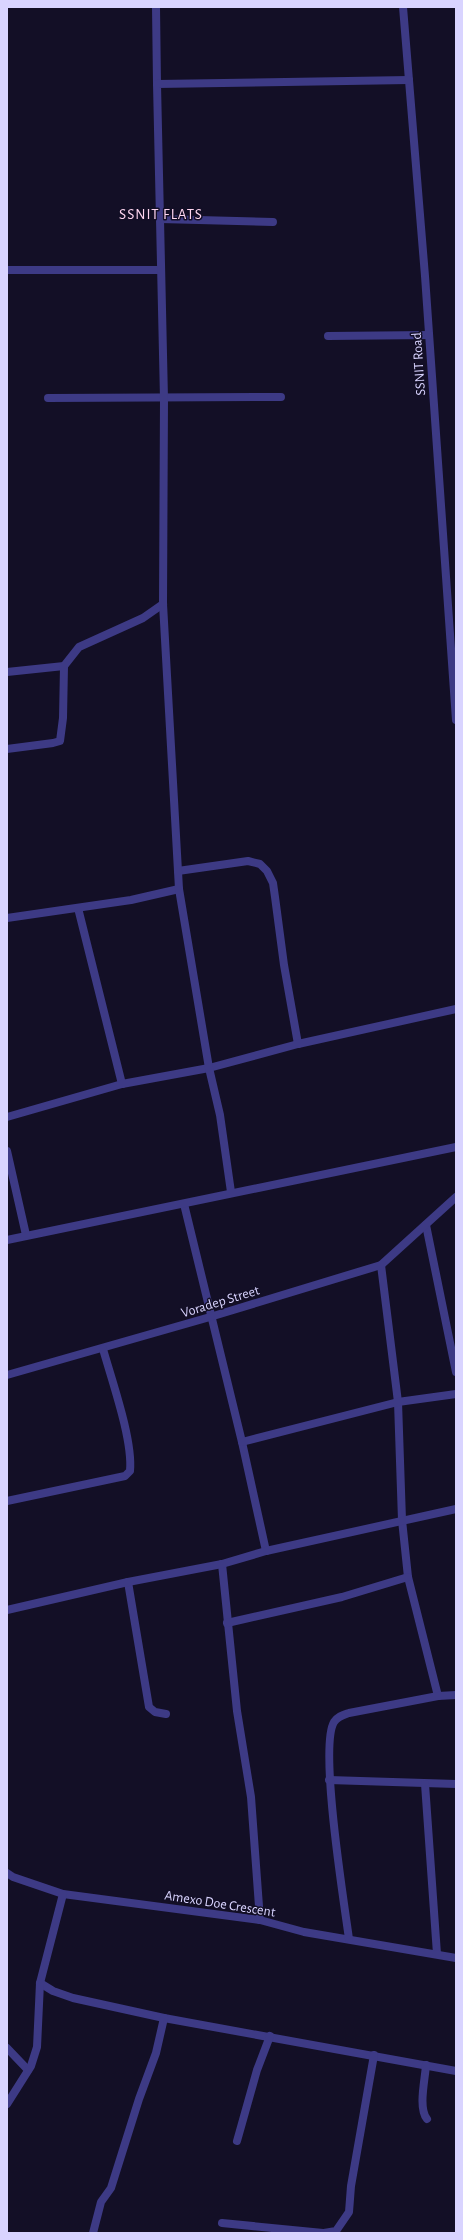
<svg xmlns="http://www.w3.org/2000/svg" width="463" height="2240" font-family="'Alegreya Sans',sans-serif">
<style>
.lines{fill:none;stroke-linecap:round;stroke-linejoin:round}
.street{stroke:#3d3a85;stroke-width:8}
.labels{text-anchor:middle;stroke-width:3;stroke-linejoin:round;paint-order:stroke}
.street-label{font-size:14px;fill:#d9d4ff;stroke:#130f26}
.neighbourhood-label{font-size:15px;letter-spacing:1px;fill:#ffd6f0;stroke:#130f26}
</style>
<rect width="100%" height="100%" fill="#130f26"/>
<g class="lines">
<g class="street">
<path d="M156,7l1,77"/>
<path d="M403,7l22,269 31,444"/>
<path d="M160,219l113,3"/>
<path d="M7,270h153"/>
<path d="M328,336l101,-1"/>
<path d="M48,398l233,-1"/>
<path d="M7,672l57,-6"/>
<path d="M7,749l46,-6 7,-2 3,-23 1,-52 15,-19 64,-29 20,-14"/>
<path d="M178,871l70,-10 12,3 7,7 6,12 2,14 9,68 14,79"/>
<path d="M78,908l44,176"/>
<path d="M7,918l124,-18 48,-11"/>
<path d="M7,1117l115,-33 87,-16 89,-24 158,-35"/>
<path d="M7,1151l19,84"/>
<path d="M231,1192l-11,-77 -11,-47 -30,-179 -16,-285 1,-205 -7,-315 252,-4"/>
<path d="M184,1204l58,238 24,109"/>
<path d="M426,1225l30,147"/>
<path d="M7,1240l449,-93"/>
<path d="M381,1265l17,137 4,118 6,57 30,119"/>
<path d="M7,1375l203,-58 171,-52 75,-68"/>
<path d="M242,1442l156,-40 58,-8"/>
<path d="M7,1501l118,-25 5,-5c3,-31 -18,-90 -27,-122"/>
<path d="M222,1564l15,147 14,86 9,123"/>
<path d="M128,1582l21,125 6,5 11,2"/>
<path d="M7,1610l121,-28 94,-18 44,-13 190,-42"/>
<path d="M227,1623l115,-26 66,-20"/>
<path d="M329,1780l127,4"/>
<path d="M425,1784l12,170"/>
<path d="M7,1873l6,4 50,17 197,26 44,12 152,26"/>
<path d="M349,1939c-5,-37 -30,-192 -15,-217 4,-6 9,-7 15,-9l89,-17 18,-1"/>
<path d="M40,1983l13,8 20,7 91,20 292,53"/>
<path d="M7,2048l21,22"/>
<path d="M426,2065c-1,15 -8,43 1,54"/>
<path d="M7,2104l24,-38 6,-19 3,-64 23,-89"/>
<path d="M237,2141l20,-71 13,-34"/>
<path d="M222,2223l101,10"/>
<path d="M93,2233l8,-31 10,-14 28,-89 17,-46 8,-35"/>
<path d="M324,2233l12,-2 13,-19 2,-26 23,-131"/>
</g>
</g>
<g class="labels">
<g class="street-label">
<text transform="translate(418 364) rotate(-94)" y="5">SSNIT Road</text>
<text transform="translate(220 1301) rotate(-17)" y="5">Voradep Street</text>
<text transform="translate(220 1903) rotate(9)" y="5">Amexo Doe Crescent</text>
</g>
<g class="neighbourhood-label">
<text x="161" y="219">SSNIT FLATS</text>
</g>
</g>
<rect width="463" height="2240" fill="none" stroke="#d9d4ff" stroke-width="16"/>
</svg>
